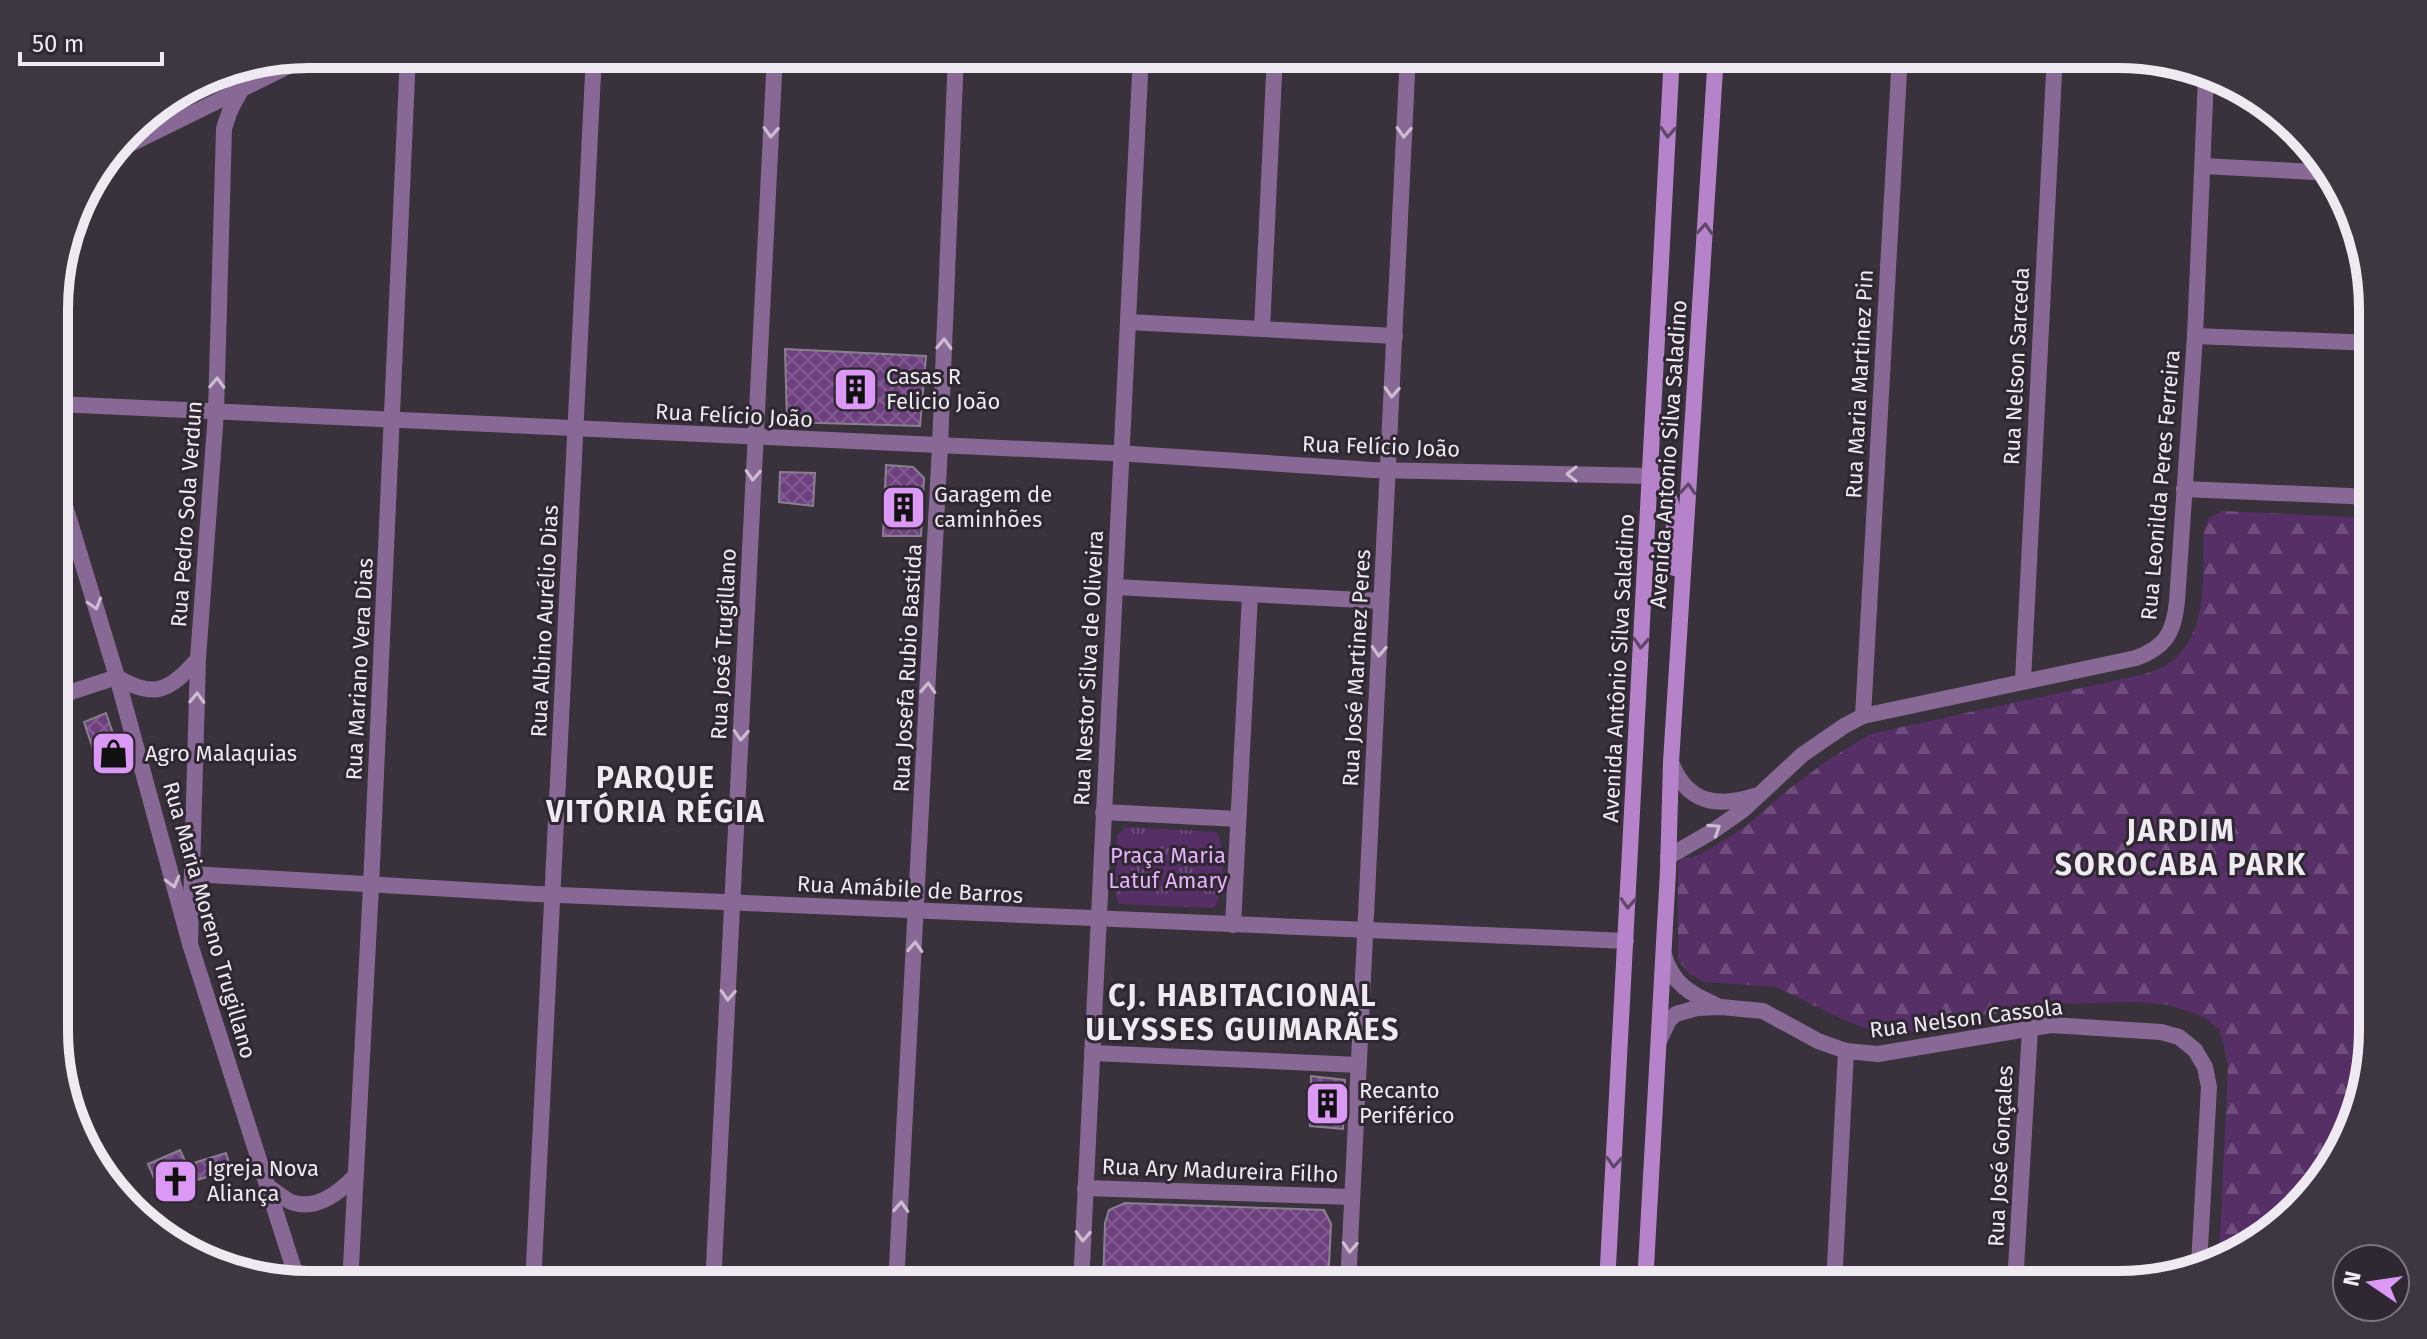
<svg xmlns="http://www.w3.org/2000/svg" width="2427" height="1339" font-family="'Fira Sans',sans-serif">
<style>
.forest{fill:url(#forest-firs)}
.park{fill:url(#park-tufts)}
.building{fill:url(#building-cross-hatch);stroke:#89808d;stroke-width:2}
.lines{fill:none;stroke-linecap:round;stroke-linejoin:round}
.street{stroke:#886895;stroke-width:16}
.secondary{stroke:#b683cb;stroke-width:16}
.oneway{stroke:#cbbcd1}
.oneway2{stroke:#5e4768}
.labels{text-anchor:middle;stroke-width:6;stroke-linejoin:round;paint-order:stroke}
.street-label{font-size:22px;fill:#efeaf2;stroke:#2f2732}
.poi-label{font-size:22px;fill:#efeaf2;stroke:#2f2732;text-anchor:start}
.park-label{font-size:22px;fill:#e7b2fc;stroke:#2f2732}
.district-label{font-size:30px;font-weight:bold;letter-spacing:2px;fill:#efeaf2;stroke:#2f2732}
.rim{fill:none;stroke:#efeaf2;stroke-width:10}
</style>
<defs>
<pattern id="forest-firs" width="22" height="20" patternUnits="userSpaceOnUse" patternTransform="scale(2)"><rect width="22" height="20" fill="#562f66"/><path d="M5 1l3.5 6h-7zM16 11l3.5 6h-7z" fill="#6f4d7c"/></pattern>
<pattern id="park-tufts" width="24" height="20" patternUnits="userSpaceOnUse" patternTransform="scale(2)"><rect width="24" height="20" fill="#562f66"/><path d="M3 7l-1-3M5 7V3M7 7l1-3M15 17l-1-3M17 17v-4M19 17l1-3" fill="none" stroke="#6f4d7c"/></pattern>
<pattern id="building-cross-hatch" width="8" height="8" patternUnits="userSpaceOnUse" patternTransform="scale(2)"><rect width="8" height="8" fill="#6e4080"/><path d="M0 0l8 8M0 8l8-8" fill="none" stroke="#835c92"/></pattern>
</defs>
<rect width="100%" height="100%" fill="#39313c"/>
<path class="forest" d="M2222,511l150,7v529l-33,110 -93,94 -27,8 9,-194 -8,-35 -16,-13 -35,-12 -34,-3 -89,2 -97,19 -44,11 -30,-2 -31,-12 -68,-33 -72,-5 -14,-8 -12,-14v-96l4,-6h9l14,-6 40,-25 44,-38 39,-29 42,-26 275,-60c7,-3 17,-5 23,-10 42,-28 34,-89 36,-133l5,-13z"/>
<path class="park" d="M1126,827l90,5c11,16 8,60 -2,76l-95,-4 -4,-12 2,-56z"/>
<g class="building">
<path d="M785,349l141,7 -6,70 -133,-4z"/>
<path d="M886,465l27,2 11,11 -3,58h-38z"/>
<path d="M780,472l35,1 -2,33 -34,-4z"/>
<path d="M106,713l17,50 -23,7 -16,-48z"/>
<path d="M1311,1076l34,4 -2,49 -33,-3z"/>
<path d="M180,1150l7,15 39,-12 5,16 -71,23 -12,-28z"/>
<path d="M1125,1203l199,7 7,14 -3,61h-225l2,-62 4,-13z"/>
</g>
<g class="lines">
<g class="street">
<path d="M114,152l199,-98"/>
<path d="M2203,166l129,7"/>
<path d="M1128,322l267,14"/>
<path d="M1262,329l13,-275"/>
<path d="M2195,336l177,7"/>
<path d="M56,404l1076,50 241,16 277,6"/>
<path d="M56,476l61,201 73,267 108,338"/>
<path d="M2184,489l188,8"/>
<path d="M1115,587l266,14"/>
<path d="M2023,680l32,-626"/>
<path d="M56,697l61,-20c38,23 53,13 81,-18"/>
<path d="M1863,716l37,-662"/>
<path d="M1671,762c16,41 45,46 84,34"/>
<path d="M1103,812l135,7"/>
<path d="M1668,857l45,-26 30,-21 59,-55 42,-29 19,-10 273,-58c30,-11 38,-26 41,-57l18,-265 11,-259"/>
<path d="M192,874l344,20 1090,47"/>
<path d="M1233,925l17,-330"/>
<path d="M190,944l8,-285 18,-247 8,-283c2,-7 4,-14 7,-20 6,-14 17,-25 16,-43"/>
<path d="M1664,955c8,28 26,39 52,50"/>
<path d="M1659,1041l10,-21 7,-6 21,-6 24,-1 42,4 55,30 28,10 32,3 173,-29 110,7 18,5 16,13 10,17 4,20 -10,178"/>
<path d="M1092,1053l267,12"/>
<path d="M269,1187c7,5 15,12 22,15 25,9 48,-9 64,-26"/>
<path d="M1085,1188l267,9"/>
<path d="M350,1285l21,-399 37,-832"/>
<path d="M533,1285l61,-1231"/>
<path d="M713,1285l62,-1231"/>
<path d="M896,1285l44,-839 16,-392"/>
<path d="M1081,1285l60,-1231"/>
<path d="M1348,1285l60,-1231"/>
<path d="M1834,1285l12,-234"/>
<path d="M2015,1285l15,-256"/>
</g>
<g class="secondary">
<path d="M1650,476c31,15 23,63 24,92"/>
<path d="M1607,1285l65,-1231"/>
<path d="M1645,1285l23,-414 3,-109 45,-708"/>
</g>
</g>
<defs><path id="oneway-chevron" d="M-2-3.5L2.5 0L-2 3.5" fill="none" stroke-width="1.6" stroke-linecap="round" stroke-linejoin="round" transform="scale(2)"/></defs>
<g class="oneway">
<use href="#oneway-chevron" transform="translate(771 132) rotate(93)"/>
<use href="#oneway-chevron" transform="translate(1404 132) rotate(93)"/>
<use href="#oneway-chevron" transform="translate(944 344) rotate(-88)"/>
<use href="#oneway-chevron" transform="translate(217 383) rotate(-88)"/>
<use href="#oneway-chevron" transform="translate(1392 392) rotate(93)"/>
<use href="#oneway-chevron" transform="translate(1572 474) rotate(-179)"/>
<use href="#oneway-chevron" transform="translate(753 475) rotate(93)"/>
<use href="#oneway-chevron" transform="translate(95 604) rotate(73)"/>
<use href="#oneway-chevron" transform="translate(1379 651) rotate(93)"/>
<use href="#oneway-chevron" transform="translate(928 688) rotate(-87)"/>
<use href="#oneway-chevron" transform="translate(197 698) rotate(-88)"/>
<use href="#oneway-chevron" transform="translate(741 735) rotate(93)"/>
<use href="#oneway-chevron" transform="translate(1715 829) rotate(-33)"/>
<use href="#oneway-chevron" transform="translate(173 882) rotate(75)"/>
<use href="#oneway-chevron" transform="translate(915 947) rotate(-87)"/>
<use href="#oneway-chevron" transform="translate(728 995) rotate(93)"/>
<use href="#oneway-chevron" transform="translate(901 1207) rotate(-87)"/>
<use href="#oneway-chevron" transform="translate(1083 1236) rotate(93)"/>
<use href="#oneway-chevron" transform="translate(1350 1247) rotate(93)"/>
</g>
<g class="oneway2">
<use href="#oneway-chevron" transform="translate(1668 132) rotate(93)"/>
<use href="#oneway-chevron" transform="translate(1705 229) rotate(-86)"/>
<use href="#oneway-chevron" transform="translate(1688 489) rotate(-86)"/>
<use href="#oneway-chevron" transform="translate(1641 643) rotate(93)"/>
<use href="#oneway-chevron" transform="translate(1628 903) rotate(93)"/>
<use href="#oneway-chevron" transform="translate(1614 1162) rotate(93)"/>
</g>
<defs>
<symbol id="building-square" viewBox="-11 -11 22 22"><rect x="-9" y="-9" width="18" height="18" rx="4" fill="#db99f5" stroke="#2f2732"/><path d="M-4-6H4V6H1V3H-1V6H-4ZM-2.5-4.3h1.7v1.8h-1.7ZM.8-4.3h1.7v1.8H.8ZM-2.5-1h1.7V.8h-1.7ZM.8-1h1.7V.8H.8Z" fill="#111"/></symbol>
<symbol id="shop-square" viewBox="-11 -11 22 22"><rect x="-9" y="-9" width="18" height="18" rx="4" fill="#db99f5" stroke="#2f2732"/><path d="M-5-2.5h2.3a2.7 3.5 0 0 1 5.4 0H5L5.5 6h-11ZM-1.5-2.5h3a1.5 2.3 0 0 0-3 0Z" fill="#111"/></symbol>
<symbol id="church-square" viewBox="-11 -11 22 22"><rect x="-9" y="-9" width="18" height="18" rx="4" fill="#db99f5" stroke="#2f2732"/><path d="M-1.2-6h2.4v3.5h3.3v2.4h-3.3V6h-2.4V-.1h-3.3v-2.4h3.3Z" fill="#111"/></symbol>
</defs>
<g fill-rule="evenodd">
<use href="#building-square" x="830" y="364" width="51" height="51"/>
<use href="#building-square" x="878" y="482" width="51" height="51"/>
<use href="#shop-square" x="88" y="728" width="51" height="51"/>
<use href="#building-square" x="1302" y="1078" width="51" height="51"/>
<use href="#church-square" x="150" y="1156" width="51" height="51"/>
</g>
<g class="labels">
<g class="street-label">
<text transform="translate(2016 366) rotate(-87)" y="8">Rua Nelson Sarceda</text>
<text transform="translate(1859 384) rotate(-87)" y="8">Rua Maria Martinez Pin</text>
<text transform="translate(734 415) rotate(3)" y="8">Rua Felício João</text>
<text transform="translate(1381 446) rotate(2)" y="8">Rua Felício João</text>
<text transform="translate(1668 454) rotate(-86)" y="8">Avenida Antonio Silva Saladino</text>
<text transform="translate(2160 485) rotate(-85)" y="8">Rua Leonilda Peres Ferreira</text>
<text transform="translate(186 514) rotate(-86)" y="8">Rua Pedro Sola Verdun</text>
<text transform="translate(544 621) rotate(-87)" y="8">Rua Albino Aurélio Dias</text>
<text transform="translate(723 644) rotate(-87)" y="8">Rua José Trugillano</text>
<text transform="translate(907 668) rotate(-87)" y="8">Rua Josefa Rubio Bastida</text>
<text transform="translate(1088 668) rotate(-87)" y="8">Rua Nestor Silva de Oliveira</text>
<text transform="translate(1356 668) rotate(-87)" y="8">Rua José Martinez Peres</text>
<text transform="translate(1618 668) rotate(-87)" y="8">Avenida Antônio Silva Saladino</text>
<text transform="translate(359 669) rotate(-87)" y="8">Rua Mariano Vera Dias</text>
<text transform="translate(910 889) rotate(3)" y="8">Rua Amábile de Barros</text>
<text transform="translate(210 920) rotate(74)" y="8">Rua Maria Moreno Trugillano</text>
<text transform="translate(1966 1018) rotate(-7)" y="8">Rua Nelson Cassola</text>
<text transform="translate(2000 1156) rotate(-87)" y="8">Rua José Gonçales</text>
<text transform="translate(1220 1170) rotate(2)" y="8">Rua Ary Madureira Filho</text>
</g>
<g class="poi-label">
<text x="886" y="384">Casas R<tspan x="886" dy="25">Felicio João</tspan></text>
<text x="934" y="502">Garagem de<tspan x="934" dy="25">caminhões</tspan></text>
<text x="145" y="761">Agro Malaquias</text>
<text x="1359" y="1098">Recanto<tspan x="1359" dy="25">Periférico</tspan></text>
<text x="207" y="1176">Igreja Nova<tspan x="207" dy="25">Aliança</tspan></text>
</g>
<g class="park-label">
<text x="1168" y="863">Praça Maria<tspan x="1168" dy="25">Latuf Amary</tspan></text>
</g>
<g class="district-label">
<text x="656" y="788">PARQUE<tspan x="656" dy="34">VITÓRIA RÉGIA</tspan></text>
<text x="2181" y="841">JARDIM<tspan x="2181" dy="34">SOROCABA PARK</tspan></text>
<text x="1243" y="1006">CJ. HABITACIONAL<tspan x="1243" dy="34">ULYSSES GUIMARÃES</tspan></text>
</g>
</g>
<path d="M0 0H2427V1339H0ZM309 68H2118A241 241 0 0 1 2359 309V1030A241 241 0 0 1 2118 1271H309A241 241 0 0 1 68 1030V309A241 241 0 0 1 309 68Z" fill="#3e3741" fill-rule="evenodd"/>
<path class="rim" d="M309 68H2118A241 241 0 0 1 2359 309V1030A241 241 0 0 1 2118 1271H309A241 241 0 0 1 68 1030V309A241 241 0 0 1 309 68Z"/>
<g transform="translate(2371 1283) rotate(283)"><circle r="38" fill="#2f2732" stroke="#7c757f" stroke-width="2"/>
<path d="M0-6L14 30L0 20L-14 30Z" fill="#db99f5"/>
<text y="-12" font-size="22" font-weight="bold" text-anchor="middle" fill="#efeaf2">N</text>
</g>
<path d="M20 52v12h142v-12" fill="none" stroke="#efeaf2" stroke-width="4"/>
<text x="32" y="52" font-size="24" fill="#efeaf2" stroke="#2f2732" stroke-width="6" paint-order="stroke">50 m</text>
</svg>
